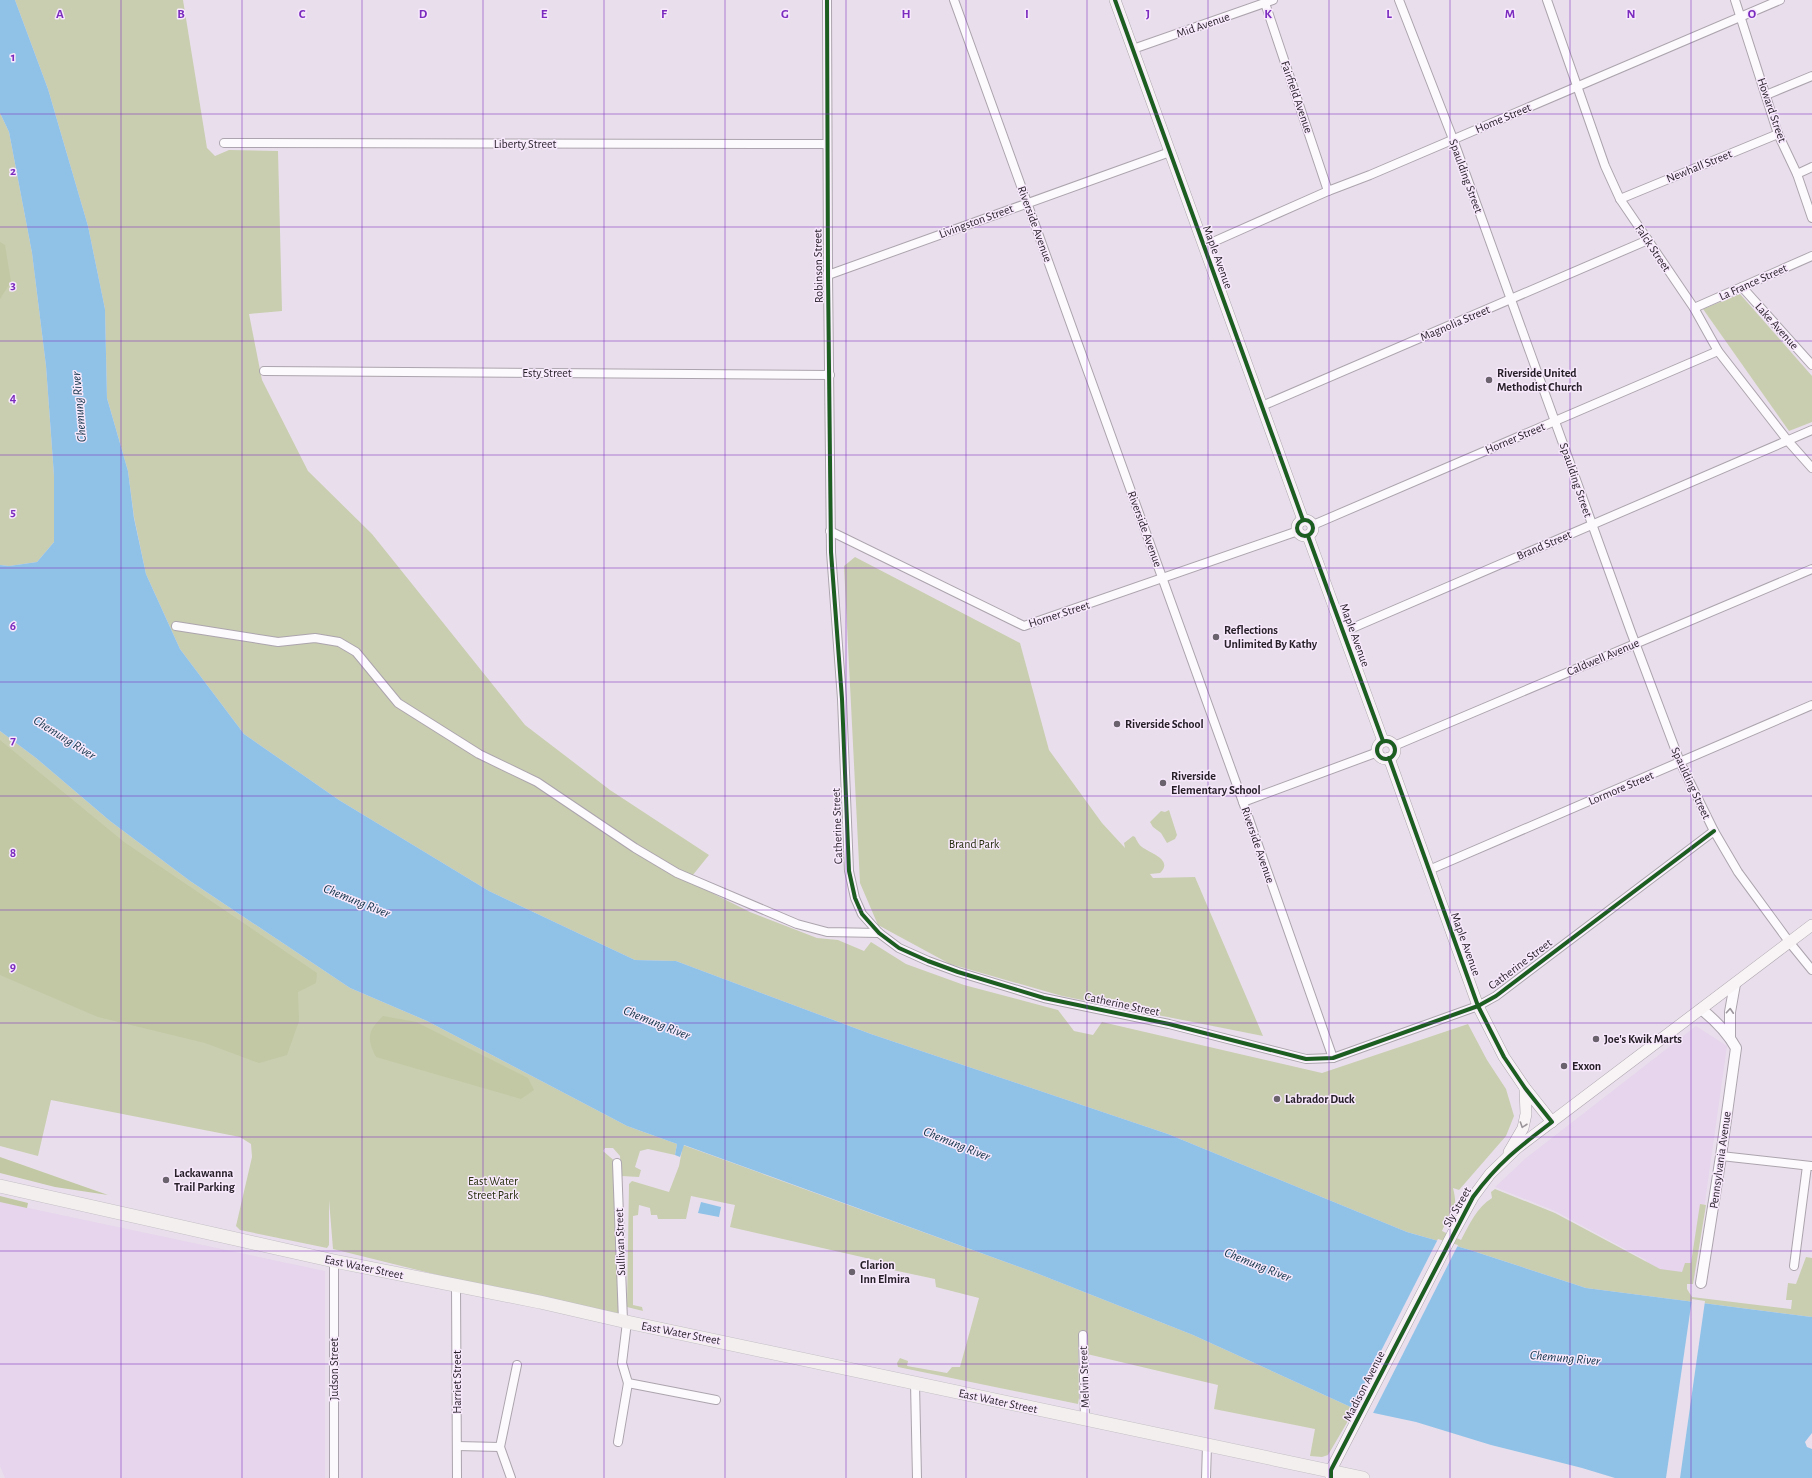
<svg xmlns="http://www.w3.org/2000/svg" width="1812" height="1478" font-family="'Alegreya Sans',sans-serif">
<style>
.built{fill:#e6d5ec}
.green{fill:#c9ceb0}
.forest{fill:#c1c8a3}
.water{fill:#90c2e8}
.pier{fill:#e9dfec}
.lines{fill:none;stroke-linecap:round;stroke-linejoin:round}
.minor-casing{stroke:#aca4ae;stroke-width:10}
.tertiary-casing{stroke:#aca4ae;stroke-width:12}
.secondary-casing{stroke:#aca4ae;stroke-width:12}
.primary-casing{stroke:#c3bfc5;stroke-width:14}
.minor{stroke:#fcfafc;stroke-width:8}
.tertiary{stroke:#fcfafc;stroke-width:10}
.secondary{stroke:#f8f4f5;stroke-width:11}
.primary{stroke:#f4efef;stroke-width:13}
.cycleway-casing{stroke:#f7e8fc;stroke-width:6}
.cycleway{stroke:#1b5e20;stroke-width:4}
.oneway{stroke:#9c979d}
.oneway2{stroke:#9a9499}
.grid{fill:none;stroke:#7b2cbf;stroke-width:1;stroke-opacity:0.55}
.poi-dot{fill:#6a626d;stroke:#f7e8fc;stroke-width:1.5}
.labels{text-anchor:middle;stroke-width:3;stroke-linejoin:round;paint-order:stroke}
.street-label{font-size:12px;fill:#261f28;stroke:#f7e8fc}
.poi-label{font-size:12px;font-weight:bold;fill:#261f28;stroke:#f7e8fc;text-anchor:start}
.park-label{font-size:12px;fill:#262e0d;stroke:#f7e8fc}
.water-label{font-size:13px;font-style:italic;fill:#14354a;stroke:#f7e8fc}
.grid-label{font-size:13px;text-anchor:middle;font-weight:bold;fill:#7b2cbf;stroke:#f7e8fc;stroke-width:3;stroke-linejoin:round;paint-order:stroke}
</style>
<rect width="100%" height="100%" fill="#e9dfec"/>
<g class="built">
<path d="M1696,1026l31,20 -33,234 -47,-11 -1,-9 -91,-49 -60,-24 31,-29z"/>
<path d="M0,1202l325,69v207h-320l-5,-12z"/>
</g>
<g class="green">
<path d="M15,0h168l24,148 8,8 14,-6 49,1 4,160 -33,3 13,66 46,91 64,63 153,191 85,65 99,65 -21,26 62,31 67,26 21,2 26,11 7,-9 35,22 58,21 94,25 16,21 19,4 9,-13 220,51 146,-49 19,36 19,29 8,27 -8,20 -47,54 -6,-2c6,23 -2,23 -11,43l19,9c8,-15 16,-33 31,-42l-1,-6 4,-3 60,24 105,56 22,3 3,-9h6l9,-59 6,1 -13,79h-6v5l5,8 99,12 1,-9h-6l2,-17 8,1 10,-27 6,1v59l-226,-29 -116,-38 -63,-18 -239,-98 -297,-100 -195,-73 -41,-1 -146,-69 -150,-91 -95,-66 -64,-85 -34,-75 -12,-57 -6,-46 -21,-73 -2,-89 -17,-83 -40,-137z"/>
<path d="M0,113l9,19 23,121 14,113 8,110v66l-17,20 -28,4 -9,-1z"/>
<path d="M1740,294l72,82v46l-23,9 -86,-122z"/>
<path d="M855,557l165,86 29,107 53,73 23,25 -1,-5 9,-7 2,1c2,4 4,8 7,10 8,6 32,13 18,26l-10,1 3,4 42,-1 68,159 -201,-40 -112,-32 -72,-39 -18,-42 -16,-317z"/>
<path d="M0,731l36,27 74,63 80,60 160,107 77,33 200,105 50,18 -2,11 -27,-6 -8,2 -5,16 6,3 -2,7 -18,-1 -1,-20 -7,-8h-8l-2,3 14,12 6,158 -290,-72 -4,-49v45l-2,3 -87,-18 -4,-4 16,-69 -1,-13 -11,-7 -189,-37 -13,56 -38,-10z"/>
<path d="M1169,810l8,25 -2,4 -8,4 -6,-10 -8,-6 -3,-5 11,-11 4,1z"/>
<path d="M683,1145l353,128 157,62 162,74 -27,46 -6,2 -12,-1 5,-27 -101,-20 4,-24 -131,-31 -1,-18 -8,1 1,61 -1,6 -180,-37 -1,-4 3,-5 8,3 -1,5 40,7 5,-6h8l19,-69 -43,-11 -1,-8 -47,-10v-6l-158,-36 5,-22 -44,-9 -5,23h-28l-1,-4h-6l-1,-7 -11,-3 -1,10 -5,1v89l9,2 1,4 -16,-4 2,-123 3,-3 37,11 10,-26z"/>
</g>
<g class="forest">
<path d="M0,242l5,3 6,37 -11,17z"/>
<path d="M0,740l124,102 193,131 -1,10 -18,9 1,29 -12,34 -28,8 -54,-20 -107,-26 -98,-42z"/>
<path d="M383,1016l33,6 112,56 6,12 -13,9 -145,-42c-10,-20 -8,-26 7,-41z"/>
<path d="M0,1157l108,38 -53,-8 -55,-14z"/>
<path d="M0,1196l28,7 -1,5 -27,-6z"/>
</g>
<g class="water">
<path d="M0,0h15l33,89 40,137 17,83 2,89 21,73 6,47 12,56 34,75 64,85 95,66 150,91 146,69 41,1 195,73 297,100 239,98 63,18 116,38 226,29v116l-7,9 2,5 5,2v29h-197l-33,-10 -91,-23 -75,-23 -61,-13 -162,-74 -157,-62 -352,-128 -4,12 -5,-2 2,-11 -50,-18 -200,-105 -77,-33 -160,-107 -80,-60 -74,-63 -36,-27v-166l9,1 28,-4 17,-20v-66l-8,-110 -14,-113 -23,-121 -9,-19z"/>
<path d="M701,1202l20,5 -2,10 -21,-4z"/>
</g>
<g class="pier">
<path d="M1438,1239l20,6 -86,170 -21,-5z"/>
<path d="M1692,1299l13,2 -25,177h-14z"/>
</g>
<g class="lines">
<defs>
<g id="minor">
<path d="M827,0l1,275 3,277 11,147 7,172 6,27 7,16 17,19 20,15 29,13 30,11 86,26 125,26 137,35 27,-1 145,-52 18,-10 218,-165"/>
<path d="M954,0l289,802 90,256"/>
<path d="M1399,0l54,139 178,493 49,130 34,69 24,41 52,71 22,27"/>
<path d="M1547,0l58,166 15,33 74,109 24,43 70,90 24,27"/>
<path d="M1735,0l43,134 19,40 15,44"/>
<path d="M1265,3l63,188"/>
<path d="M1133,49l140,-49"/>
<path d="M1766,95l46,-19"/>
<path d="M224,143l603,1"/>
<path d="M1797,174l15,-7"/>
<path d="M1620,199l158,-65"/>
<path d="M1204,246l124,-55 42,-16 410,-175"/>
<path d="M828,275l342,-123"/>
<path d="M1742,287l70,78"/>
<path d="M1694,308l118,-52"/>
<path d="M264,371l566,4"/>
<path d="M1262,406l386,-166"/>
<path d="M1313,525l405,-174"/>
<path d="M830,531l194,95 274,-95"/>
<path d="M176,626l102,16 37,-4 24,4 17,10 42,51 81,51 58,28 98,66 42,25 120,51 30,8 52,1"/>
<path d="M1343,632l469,-202"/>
<path d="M1394,746l418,-177"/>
<path d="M1243,802l135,-50"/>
<path d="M1429,870l383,-165"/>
<path d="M1721,1156l90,10"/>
<path d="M617,1163l6,158"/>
<path d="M1794,1266l13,-100"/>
<path d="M456,1285l1,193"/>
<path d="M627,1322l-5,41 6,20 88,17"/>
<path d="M1083,1335l2,84"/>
<path d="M915,1383l2,95"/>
<path d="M618,1442l10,-59"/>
<path d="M457,1446l43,1"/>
<path d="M334,1478v-217"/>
<path d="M511,1478l-11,-31 17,-82"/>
<path d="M1206,1478l1,-33"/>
</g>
<g id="tertiary">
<path d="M1701,1009c14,11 26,23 35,39l-15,108 -20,127"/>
<path d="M1730,1038v-26l5,-28"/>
</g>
<g id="secondary">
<path d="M1115,0l188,520"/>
<circle cx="1305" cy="528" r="8"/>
<path d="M1308,536l75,205"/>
<circle cx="1386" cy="750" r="9"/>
<path d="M1389,758l89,248 26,51 21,31 27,34"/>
<path d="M1509,1152l14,-24 3,-14 -1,-26"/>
<path d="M1331,1478v-8l121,-235 21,-38 17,-23 27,-26 295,-223"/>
</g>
<path id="primary" d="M0,1186l334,75 206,41 87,20 736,156"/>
</defs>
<use href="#minor" class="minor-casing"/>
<use href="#tertiary" class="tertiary-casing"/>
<use href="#secondary" class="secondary-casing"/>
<use href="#primary" class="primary-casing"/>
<use href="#minor" class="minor"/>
<use href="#tertiary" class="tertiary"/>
<use href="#secondary" class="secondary"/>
<use href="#primary" class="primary"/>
<defs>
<g id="cycleway">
<path d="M827,0l1,275 3,277 11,147 7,172 6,27 7,16 17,19 20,15 29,13 30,11 86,26 125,26 137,35 27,-1 145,-52 18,-10 218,-165"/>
<path d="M1115,0l188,520"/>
<circle cx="1305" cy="528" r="8"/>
<path d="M1308,536l75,205"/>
<circle cx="1386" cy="750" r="9"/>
<path d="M1331,1478v-8l142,-273c25,-34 46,-50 79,-75l-27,-34 -21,-31 -26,-51 -89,-248"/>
</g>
</defs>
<use href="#cycleway" class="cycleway-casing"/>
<use href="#cycleway" class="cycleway"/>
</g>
<defs><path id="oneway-chevron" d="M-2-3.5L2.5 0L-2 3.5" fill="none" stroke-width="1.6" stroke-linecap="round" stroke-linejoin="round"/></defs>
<use class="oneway" href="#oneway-chevron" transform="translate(1730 1011) rotate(-86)"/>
<use class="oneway2" href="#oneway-chevron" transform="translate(1523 1125) rotate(109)"/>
<path class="grid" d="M121,0v1478M242,0v1478M362,0v1478M483,0v1478M604,0v1478M725,0v1478M846,0v1478M966,0v1478M1087,0v1478M1208,0v1478M1329,0v1478M1450,0v1478M1570,0v1478M1691,0v1478M0,114h1812M0,227h1812M0,341h1812M0,455h1812M0,568h1812M0,682h1812M0,796h1812M0,910h1812M0,1023h1812M0,1137h1812M0,1251h1812M0,1364h1812"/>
<g class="poi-dot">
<circle cx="1489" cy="380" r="4"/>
<circle cx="1216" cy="637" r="4"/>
<circle cx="1117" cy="724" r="4"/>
<circle cx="1163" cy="783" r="4"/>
<circle cx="1596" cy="1039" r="4"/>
<circle cx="1564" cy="1066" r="4"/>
<circle cx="1277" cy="1099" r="4"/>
<circle cx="166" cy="1180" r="4"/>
<circle cx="852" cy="1272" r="4"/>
</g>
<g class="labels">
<g class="street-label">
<text transform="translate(1203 25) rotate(-19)" y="4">Mid Avenue</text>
<text transform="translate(1297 97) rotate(71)" y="4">Fairfield Avenue</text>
<text transform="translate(1772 110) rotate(71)" y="4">Howard Street</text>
<text transform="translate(1503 118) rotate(-23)" y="4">Home Street</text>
<text x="525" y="148">Liberty Street</text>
<text transform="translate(1699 166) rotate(-22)" y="4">Newhall Street</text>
<text transform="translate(1466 176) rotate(70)" y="4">Spaulding Street</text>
<text transform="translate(976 221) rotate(-20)" y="4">Livingston Street</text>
<text transform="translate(1035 224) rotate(70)" y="4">Riverside Avenue</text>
<text transform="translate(1653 248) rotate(56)" y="4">Falck Street</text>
<text transform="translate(1218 257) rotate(70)" y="4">Maple Avenue</text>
<text transform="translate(818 266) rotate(-91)" y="4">Robinson Street</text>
<text transform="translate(1753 282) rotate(-24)" y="4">La France Street</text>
<text transform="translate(1455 323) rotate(-23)" y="4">Magnolia Street</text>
<text transform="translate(1777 326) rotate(48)" y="4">Lake Avenue</text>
<text x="547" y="377">Esty Street</text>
<text transform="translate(1515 438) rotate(-23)" y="4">Horner Street</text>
<text transform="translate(1576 480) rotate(71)" y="4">Spaulding Street</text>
<text transform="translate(1145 529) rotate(70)" y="4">Riverside Avenue</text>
<text transform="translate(1544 545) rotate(-23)" y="4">Brand Street</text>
<text transform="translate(1059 614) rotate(-18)" y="4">Horner Street</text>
<text transform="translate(1355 635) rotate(70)" y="4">Maple Avenue</text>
<text transform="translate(1603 657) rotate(-23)" y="4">Caldwell Avenue</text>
<text transform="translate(1691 783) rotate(65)" y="4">Spaulding Street</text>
<text transform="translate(1621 788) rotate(-23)" y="4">Lormore Street</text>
<text transform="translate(837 826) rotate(-92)" y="4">Catherine Street</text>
<text transform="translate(1258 845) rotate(71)" y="4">Riverside Avenue</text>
<text transform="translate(1466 944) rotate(70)" y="4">Maple Avenue</text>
<text transform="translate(1520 964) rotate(-37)" y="4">Catherine Street</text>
<text transform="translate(1122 1004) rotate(12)" y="4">Catherine Street</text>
<text transform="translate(1720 1160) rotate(-82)" y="4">Pennsylvania Avenue</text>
<text transform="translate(1457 1207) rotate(-60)" y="4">Sly Street</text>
<text transform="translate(620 1242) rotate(-92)" y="4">Sullivan Street</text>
<text transform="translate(364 1267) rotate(12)" y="4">East Water Street</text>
<text transform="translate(681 1333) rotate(11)" y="4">East Water Street</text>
<text transform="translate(334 1369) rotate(-90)" y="4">Judson Street</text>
<text transform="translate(1084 1377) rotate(-92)" y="4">Melvin Street</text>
<text transform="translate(457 1382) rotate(-90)" y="4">Harriet Street</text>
<text transform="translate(1364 1386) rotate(-63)" y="4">Madison Avenue</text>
<text transform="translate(998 1401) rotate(12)" y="4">East Water Street</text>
</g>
<g class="poi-label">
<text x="1497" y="377">Riverside United<tspan x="1497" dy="14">Methodist Church</tspan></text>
<text x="1224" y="634">Reflections<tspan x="1224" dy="14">Unlimited By Kathy</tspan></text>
<text x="1125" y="728">Riverside School</text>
<text x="1171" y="780">Riverside<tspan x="1171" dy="14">Elementary School</tspan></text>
<text x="1604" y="1043">Joe's Kwik Marts</text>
<text x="1572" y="1070">Exxon</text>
<text x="1285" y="1103">Labrador Duck</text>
<text x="174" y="1177">Lackawanna<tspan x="174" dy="14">Trail Parking</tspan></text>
<text x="860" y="1269">Clarion<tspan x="860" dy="14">Inn Elmira</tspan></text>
</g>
<g class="park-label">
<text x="974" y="848">Brand Park</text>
<text x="493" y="1185">East Water<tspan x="493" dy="14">Street Park</tspan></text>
</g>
<g class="water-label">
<text transform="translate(78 407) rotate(-95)" y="5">Chemung River</text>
<text transform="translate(65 737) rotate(32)" y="5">Chemung River</text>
<text transform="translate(357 900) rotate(22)" y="5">Chemung River</text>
<text transform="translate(657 1022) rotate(22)" y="5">Chemung River</text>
<text transform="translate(957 1143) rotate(22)" y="5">Chemung River</text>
<text transform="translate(1258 1264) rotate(22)" y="5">Chemung River</text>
<text transform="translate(1565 1357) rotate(5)" y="5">Chemung River</text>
</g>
</g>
<g class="grid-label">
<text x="60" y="18">A</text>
<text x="181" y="18">B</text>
<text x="302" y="18">C</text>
<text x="423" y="18">D</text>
<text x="544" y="18">E</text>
<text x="664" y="18">F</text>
<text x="785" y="18">G</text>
<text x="906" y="18">H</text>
<text x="1027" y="18">I</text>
<text x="1148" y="18">J</text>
<text x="1268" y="18">K</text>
<text x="1389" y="18">L</text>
<text x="1510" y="18">M</text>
<text x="1631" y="18">N</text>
<text x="1752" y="18">O</text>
<text x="13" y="61">1</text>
<text x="13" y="175">2</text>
<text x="13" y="289">3</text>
<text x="13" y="402">4</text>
<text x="13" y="516">5</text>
<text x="13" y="630">6</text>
<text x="13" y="744">7</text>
<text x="13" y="857">8</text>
<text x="13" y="971">9</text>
</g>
</svg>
